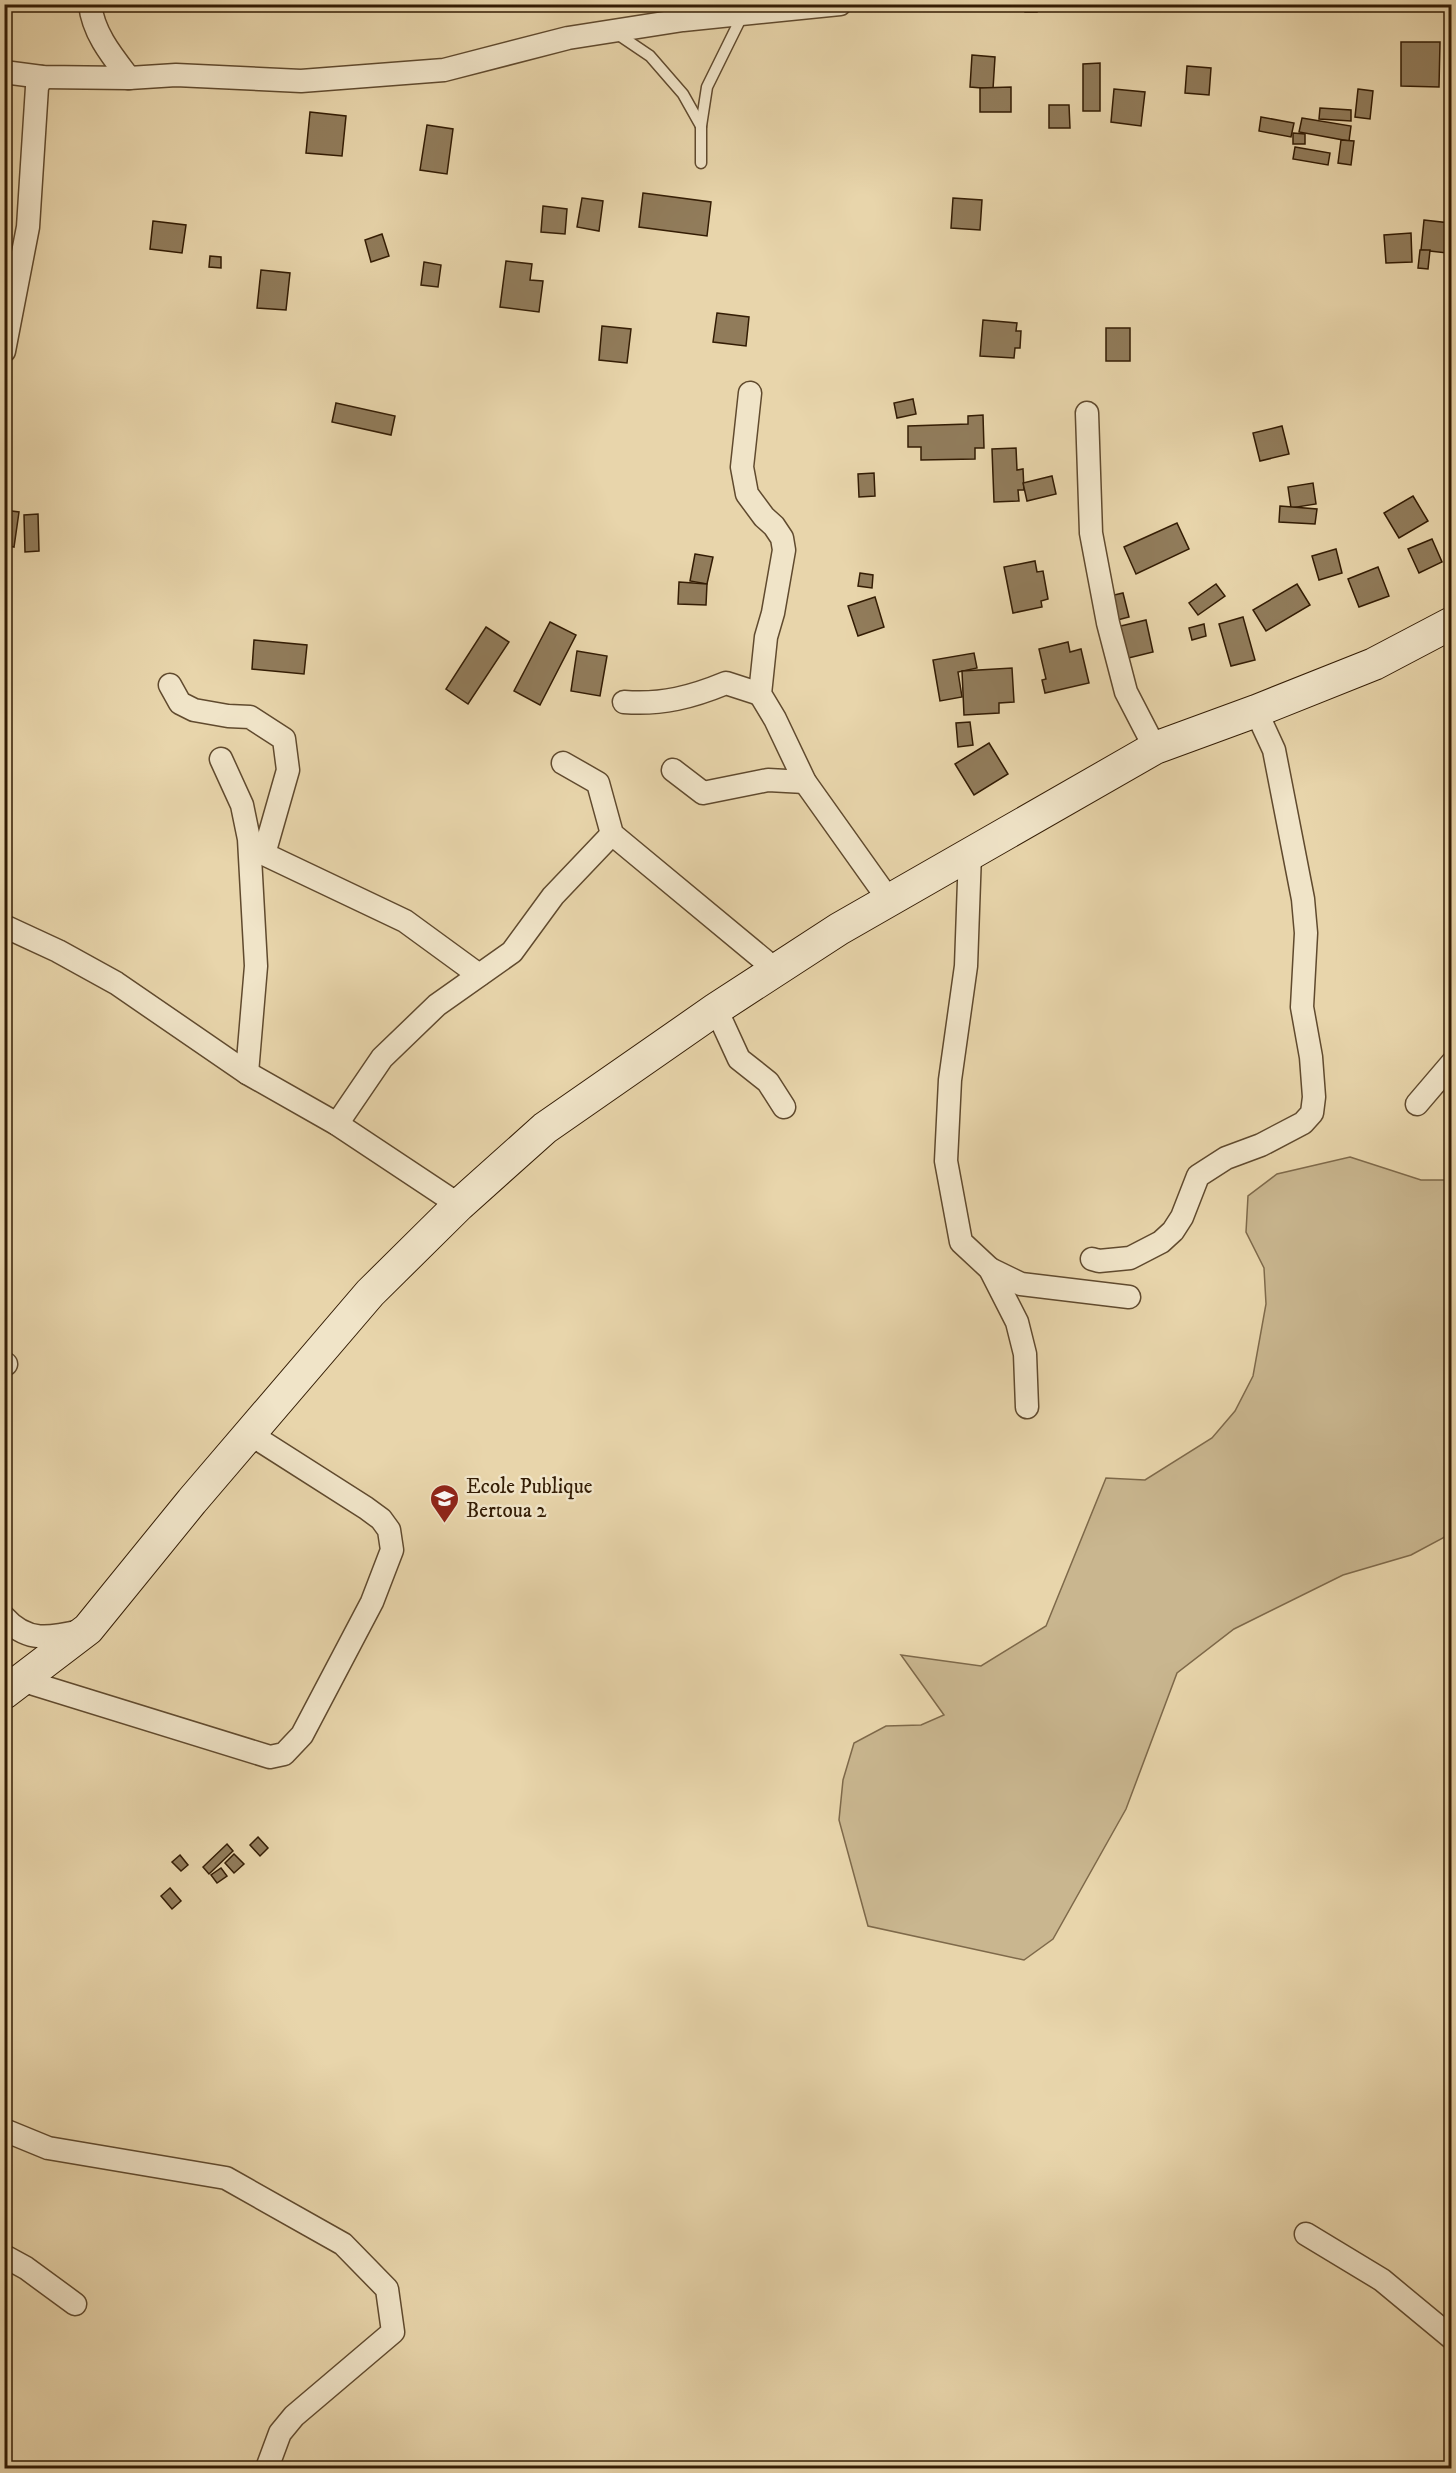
<svg xmlns="http://www.w3.org/2000/svg" width="1456" height="2473" font-family="'IM FELL DW Pica',serif">
<style>
.green{fill:#c9b68f;stroke:#7e694a;stroke-width:1.5}
.building{fill:#917c5b;stroke:#331c04;stroke-width:1.5}
.lines{fill:none;stroke-linecap:round;stroke-linejoin:round}
.lane-casing{stroke:#604a2e;stroke-width:13}
.street-casing{stroke:#604a2e;stroke-width:25}
.secondary-casing{stroke:#331c04;stroke-width:34}
.lane{stroke:#f0e4c8;stroke-width:10}
.street{stroke:#f0e4c8;stroke-width:22}
.secondary{stroke:#f0e4c8;stroke-width:32}
.labels{text-anchor:middle;stroke-width:5;stroke-linejoin:round;paint-order:stroke}
.poi-label{font-size:21px;fill:#331c04;stroke:#f0e4c8;text-anchor:start}
</style>
<rect width="100%" height="100%" fill="#e8d5ab"/>
<filter id="stains"><feTurbulence type="fractalNoise" baseFrequency=".00333" numOctaves="4"/><feColorMatrix values="0 0 0 0 .2 0 0 0 0 .09 0 0 0 0 .02 0 0 0 .5 -.17"/></filter>
<radialGradient id="worn" r=".72"><stop offset=".6" stop-color="#630" stop-opacity="0"/><stop offset="1" stop-color="#630" stop-opacity=".3"/></radialGradient>
<path class="green" d="M1350,1157l71,23h30v351l-8,7 -32,17 -68,20 -109,54 -57,44 -51,136 -73,130 -29,21 -156,-34 -29,-106 4,-40 11,-37 32,-17 35,-1 23,-10 -43,-60 80,11 65,-40 60,-148 39,2 67,-42 23,-27 18,-35 13,-72 -2,-36 -18,-36 2,-36 29,-22z"/>
<g class="building">
<rect x="1025" y="4" width="12" height="8"/>
<path d="M1401,42h39l-1,45 -38,-1z"/>
<path d="M972,55l23,2 -2,32 -23,-2z"/>
<path d="M1100,63v48h-17v-47z"/>
<path d="M1187,66l24,2 -2,27 -24,-2z"/>
<path d="M1011,87v25h-31v-24z"/>
<path d="M1114,89l31,3 -4,34 -30,-4z"/>
<path d="M1358,89l15,2 -3,28 -15,-2z"/>
<path d="M1049,105h20l1,23h-21z"/>
<path d="M1320,108l31,2v11l-32,-2z"/>
<path d="M310,112l36,4 -4,40 -36,-3z"/>
<path d="M1261,117l33,6 -3,14 -32,-6z"/>
<path d="M1302,118l49,8 -2,15 -50,-9z"/>
<path d="M427,125l26,4 -6,45 -27,-4z"/>
<path d="M1293,133l12,1v10h-12z"/>
<path d="M1341,140l13,1 -3,24 -13,-2z"/>
<path d="M1295,147l35,6 -2,12 -35,-6z"/>
<path d="M643,193l68,9 -4,34 -68,-9z"/>
<path d="M582,198l21,3 -4,30 -22,-4z"/>
<path d="M953,198l29,2 -2,30 -29,-2z"/>
<path d="M543,206l24,3 -2,25 -24,-2z"/>
<path d="M1424,220l26,3 -3,30 -26,-3z"/>
<path d="M153,221l33,4 -4,28 -32,-4z"/>
<path d="M1411,233l1,29 -26,1 -2,-28z"/>
<path d="M382,234l7,22 -18,6 -6,-22z"/>
<path d="M1420,250h10l-2,19 -10,-1z"/>
<path d="M210,256l11,1v11l-12,-1z"/>
<path d="M506,261l26,3 -2,16 13,1 -4,31 -39,-5z"/>
<path d="M424,262l17,3 -3,22 -17,-2z"/>
<path d="M261,270l29,3 -4,37 -29,-2z"/>
<path d="M717,313l32,4 -3,29 -33,-4z"/>
<path d="M983,320l34,3 -1,8h5l-1,17h-5l-1,10 -34,-2z"/>
<path d="M602,326l29,3 -4,34 -28,-3z"/>
<rect x="1106" y="328" width="24" height="33"/>
<path d="M913,399l3,15 -19,4 -3,-15z"/>
<path d="M336,403l59,13 -4,19 -59,-13z"/>
<path d="M983,415l1,33h-9v11l-54,1v-13h-13v-21l60,-2v-8z"/>
<path d="M1282,426l7,28 -29,7 -7,-28z"/>
<path d="M1016,448l1,22 6,-1 1,21h-6l1,11 -25,1 -2,-53z"/>
<path d="M874,473l1,23 -16,1 -1,-23z"/>
<path d="M1052,476l4,18 -29,7 -4,-18z"/>
<path d="M1313,483l3,21 -25,4 -3,-21z"/>
<path d="M1413,496l15,25 -29,17 -15,-25z"/>
<path d="M1280,506l37,3 -2,15 -36,-2z"/>
<path d="M4,510l15,2 -5,35 -10,-2z"/>
<path d="M38,514l1,37 -14,1 -1,-37z"/>
<path d="M1177,523l12,26 -53,25 -12,-27z"/>
<path d="M1432,539l10,23 -23,11 -11,-24z"/>
<path d="M1336,549l6,24 -23,7 -7,-24z"/>
<path d="M695,554l18,3 -6,27 -17,-3z"/>
<path d="M1035,561l2,11 6,-1 5,28 -7,2 1,6 -29,6 -9,-46z"/>
<path d="M1378,567l11,29 -30,11 -11,-28z"/>
<path d="M860,573l13,2 -1,13 -14,-2z"/>
<path d="M679,582l28,2 -1,21 -28,-1z"/>
<path d="M1216,584l9,12 -27,19 -9,-12z"/>
<path d="M1297,584l13,21 -44,26 -13,-21z"/>
<path d="M1123,593l6,24 -27,7 -5,-25z"/>
<path d="M875,597l9,30 -26,9 -10,-30z"/>
<path d="M1243,617l12,43 -24,6 -12,-42z"/>
<path d="M1146,620l7,32 -41,10 -8,-32z"/>
<path d="M550,622l26,13 -36,70 -26,-14z"/>
<path d="M1204,624l2,12 -14,4 -3,-12z"/>
<path d="M486,627l23,15 -41,62 -22,-15z"/>
<path d="M254,640l53,5 -3,29 -52,-5z"/>
<path d="M1068,642l2,10 11,-3 8,34 -44,10 -3,-13 4,-1 -7,-30z"/>
<path d="M577,651l30,5 -7,40 -29,-5z"/>
<path d="M974,653l3,15 -19,4 4,25 -22,4 -7,-41z"/>
<path d="M1012,668l2,34 -15,1v10l-35,2 -2,-44z"/>
<path d="M970,722l3,23 -15,2 -2,-24z"/>
<path d="M989,743l19,31 -34,21 -19,-31z"/>
<path d="M258,1837l10,11 -8,8 -10,-11z"/>
<path d="M227,1844l6,7 -24,23 -6,-7z"/>
<path d="M234,1854l10,10 -10,9 -9,-10z"/>
<path d="M180,1855l8,10 -7,6 -9,-9z"/>
<path d="M221,1868l6,8 -10,7 -6,-8z"/>
<path d="M170,1888l11,13 -9,8 -11,-13z"/>
</g>
<g class="lines">
<defs>
<g id="lane">
<path d="M616,33l34,23 33,38 18,32"/>
<path d="M701,163v-37l6,-39 36,-73"/>
</g>
<g id="street">
<path d="M90,4c3,29 22,52 39,74"/>
<path d="M4,72l38,5 87,1 47,-3 125,6 143,-11 124,-32 115,-18 157,-16"/>
<path d="M4,351l24,-124 9,-140 5,-10"/>
<path d="M750,393l-8,74 5,27 17,23 10,9 8,12 2,12 -11,63 -7,24 -6,57 15,25 30,63 84,118"/>
<path d="M1087,413l4,120 17,90 18,69 29,56"/>
<path d="M170,685l10,18 14,7 34,6 22,1 34,22 4,31 -24,84 141,67 74,54"/>
<path d="M624,702c38,3 68,-5 102,-19l34,11"/>
<path d="M221,759l21,46 7,34 7,127 -9,107"/>
<path d="M563,763l35,20 14,51 164,136"/>
<path d="M673,770l30,23 65,-13 37,2"/>
<path d="M970,853l-4,113 -16,114 -4,81 15,81 29,27 27,53 8,32 2,53"/>
<path d="M4,926l54,25 58,32 131,90 90,51 122,81"/>
<path d="M716,1009l23,50 29,23 16,25"/>
<path d="M1417,1104l35,-41"/>
<path d="M337,1124l45,-66 55,-53 75,-53 41,-56 59,-62"/>
<path d="M1092,1259l7,2 31,-3 31,-16 12,-11 9,-14 16,-41 28,-18 35,-13 42,-22 9,-10 2,-16 -3,-40 -9,-50 4,-74 -3,-34 -29,-149 -18,-39"/>
<path d="M990,1269l31,15 108,13"/>
<path d="M4,1365l2,-1"/>
<path d="M4,1617c23,26 46,21 77,14"/>
<path d="M21,1680l249,77 14,-3 18,-19 70,-133 20,-52 -3,-20 -8,-11 -15,-11 -116,-74"/>
<path d="M4,2130l44,18 178,30 117,66 44,45 6,43 -99,84 -14,17 -13,35"/>
<path d="M1306,2234l76,46 70,58"/>
<path d="M4,2256l22,12 49,36"/>
</g>
<path id="secondary" d="M4,1693l84,-64 104,-128 178,-208 89,-88 86,-77 171,-119 123,-80 316,-181 101,-37 118,-47 78,-41"/>
</defs>
<use href="#lane" class="lane-casing"/>
<use href="#street" class="street-casing"/>
<use href="#secondary" class="secondary-casing"/>
<use href="#lane" class="lane"/>
<use href="#street" class="street"/>
<use href="#secondary" class="secondary"/>
</g>
<defs>
<symbol id="school-pin" viewBox="-11 -11 22 30"><path d="M0 17L-7.5 6A9.5 9.5 0 1 1 7.5 6Z" fill="#8f2418" stroke="#f0e4c8"/><path d="M0-5L7-2L0 1L-7-2ZM-4 1L0 2.5L4 1V4Q0 6-4 4Z" fill="#fff"/></symbol>
</defs>
<g fill-rule="evenodd">
<use href="#school-pin" x="428" y="1482" width="33" height="45"/>
</g>
<g class="labels">
<g class="poi-label">
<text x="466" y="1493">Ecole Publique<tspan x="466" dy="24">Bertoua 2</tspan></text>
</g>
</g>
<rect width="1456" height="2473" fill="none" stroke="#e8d5ab" stroke-width="24"/>
<rect x="6" y="6" width="1444" height="2461" fill="none" stroke="#331c04" stroke-width="3"/>
<rect x="12" y="12" width="1432" height="2449" fill="none" stroke="#331c04" stroke-width="1.5"/>
<rect width="100%" height="100%" filter="url(#stains)"/>
<rect width="100%" height="100%" fill="url(#worn)"/>
</svg>
